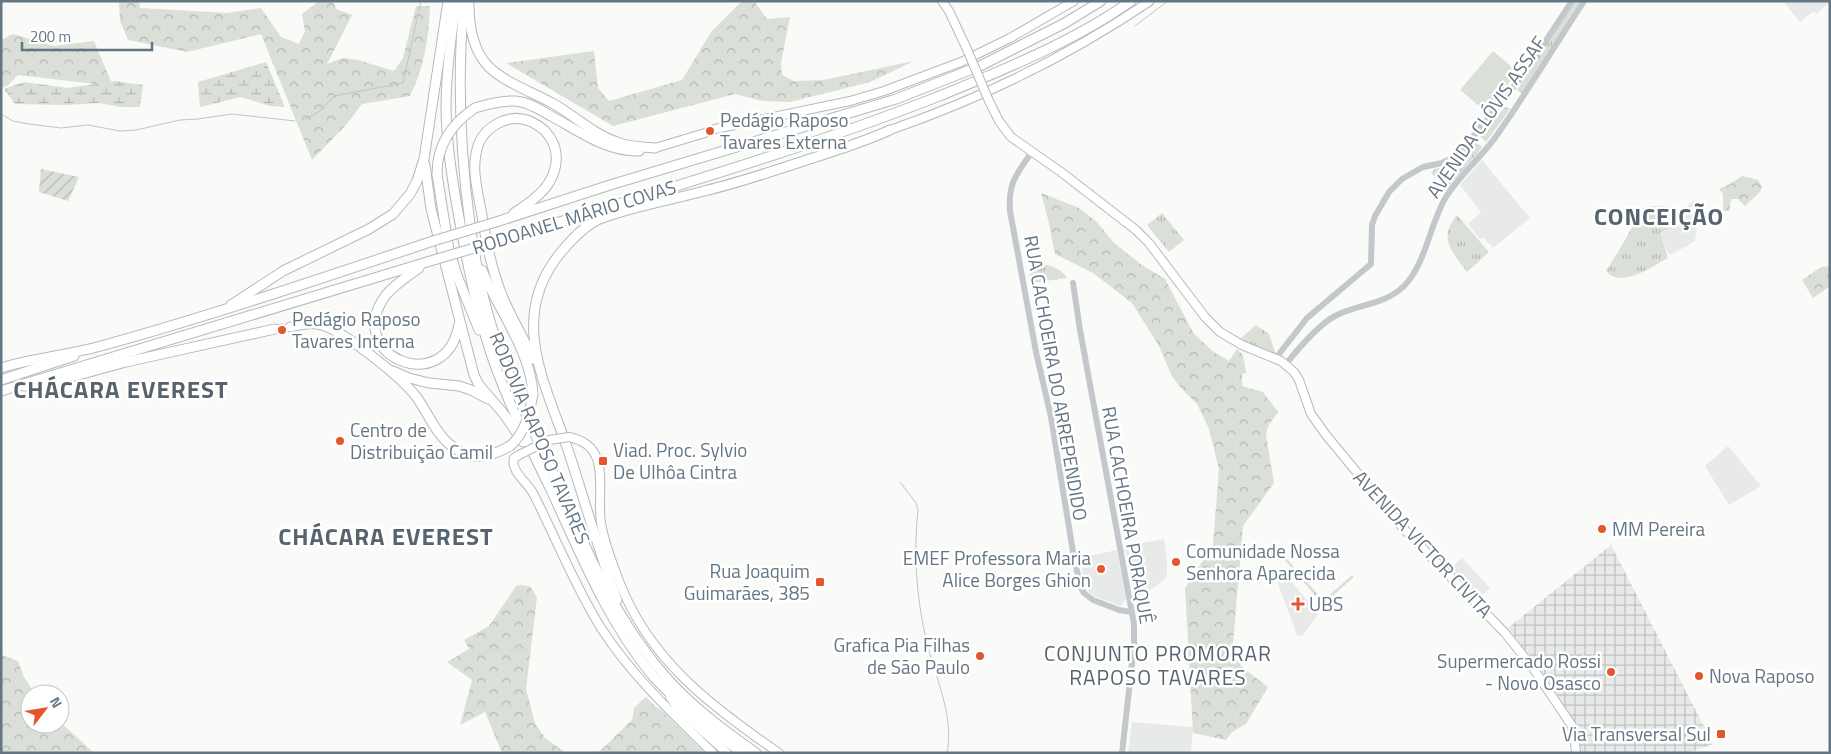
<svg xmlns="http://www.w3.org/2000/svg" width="1831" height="754" font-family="'Titillium Web',sans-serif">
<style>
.built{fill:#e8e9e9}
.industrial{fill:url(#industrial-grid)}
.grass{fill:url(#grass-tufts)}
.forest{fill:url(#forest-crowns)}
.wetland{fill:url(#wetland-marsh)}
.garden{fill:url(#garden-furrows)}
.pitch{fill:#dadfd7}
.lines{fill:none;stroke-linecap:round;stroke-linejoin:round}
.stream{stroke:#bbc7cb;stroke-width:1}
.highway-tunnel{stroke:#d5d9db;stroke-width:9;stroke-dasharray:9 4.5;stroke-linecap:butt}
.major-casing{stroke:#b5babe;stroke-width:10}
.highway-casing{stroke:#b4b9bd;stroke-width:11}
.minor{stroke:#c3c8cc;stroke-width:6}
.major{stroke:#fff;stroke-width:8}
.highway{stroke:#fff;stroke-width:9}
.major-bridge-casing{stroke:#b5babe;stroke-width:10;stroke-linecap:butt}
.highway-bridge-casing{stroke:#b4b9bd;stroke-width:11;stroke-linecap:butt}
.major-bridge{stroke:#fff;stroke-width:8}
.highway-bridge{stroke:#fff;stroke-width:9}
.poi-dot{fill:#e4572e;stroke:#fff;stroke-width:2}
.labels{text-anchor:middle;stroke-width:5;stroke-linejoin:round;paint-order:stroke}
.street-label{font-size:19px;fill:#657683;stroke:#fff}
.poi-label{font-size:19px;fill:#657683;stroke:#fff;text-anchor:start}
.quarter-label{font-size:21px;letter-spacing:1px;fill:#57646e;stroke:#fff}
.district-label{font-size:24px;font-weight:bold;letter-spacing:1px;fill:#57646e;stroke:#fff}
</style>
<defs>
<pattern id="industrial-grid" width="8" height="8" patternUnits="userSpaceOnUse" patternTransform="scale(1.25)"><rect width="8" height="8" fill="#e8e9e9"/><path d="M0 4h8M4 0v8" fill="none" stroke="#c0c1c2"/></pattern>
<pattern id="grass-tufts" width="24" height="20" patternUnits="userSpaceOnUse" patternTransform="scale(1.25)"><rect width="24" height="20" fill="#dadfd7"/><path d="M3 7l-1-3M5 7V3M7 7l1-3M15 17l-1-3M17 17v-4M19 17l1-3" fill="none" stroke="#b4b9b4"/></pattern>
<pattern id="forest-crowns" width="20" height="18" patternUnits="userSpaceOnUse" patternTransform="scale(1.25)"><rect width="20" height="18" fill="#dadfd7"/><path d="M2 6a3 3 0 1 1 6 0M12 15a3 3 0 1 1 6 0" fill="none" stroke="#b4b9b4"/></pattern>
<pattern id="wetland-marsh" width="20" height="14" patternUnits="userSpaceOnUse" patternTransform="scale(1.25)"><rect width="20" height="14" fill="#dadfd7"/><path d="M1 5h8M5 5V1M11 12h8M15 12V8" fill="none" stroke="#b4b9b4"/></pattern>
<pattern id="garden-furrows" width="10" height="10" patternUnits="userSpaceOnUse" patternTransform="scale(1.25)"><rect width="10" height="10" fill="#dadfd7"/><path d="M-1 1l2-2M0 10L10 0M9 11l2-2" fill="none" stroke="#b4b9b4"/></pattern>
</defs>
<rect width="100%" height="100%" fill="#fafaf8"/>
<g class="built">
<path d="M1783,1h47v1l-14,12 -2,-3 -14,11z"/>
<path d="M1482,160l48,58 -37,30 -9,-10 -4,1 -12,-15 13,-12 -21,-27z"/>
<path d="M1694,200l5,12 -4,29 -8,5 -18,9 -10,-22 19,-9 -4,-13 11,-3z"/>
<path d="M1728,446l33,40 -32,19 -24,-39z"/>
<path d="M1164,539l3,19v15l-2,6 -13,10 -14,7 -7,-18 -7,-32z"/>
<path d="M1117,550l9,48 -2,5 -4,3 -26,-10 -6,-5 -9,-33z"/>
<path d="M1462,558l28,30 -12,11 -29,-29z"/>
<path d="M1281,575h5l23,28 9,7 1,3 -17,23 -5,-1 -20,-54 1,-4z"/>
<path d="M1132,722l61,5 -2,26h-63z"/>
</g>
<path class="industrial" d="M1611,545l102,199 -25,9h-109l-1,-24 -29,-47 -41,-54z"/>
<g class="grass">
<path d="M1575,1h5l-58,92 -5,-3z"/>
<path d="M1505,107l5,2 -24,33 -6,-6z"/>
<path d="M1476,142l6,5c-11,15 -24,26 -34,42l-17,-16 4,-4 20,-5 11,-16z"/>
<path d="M1661,206l12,1 5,17 -18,9 8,25c-17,9 -47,31 -62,13l12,-19 23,-40 8,-5z"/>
<path d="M1162,213l22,27 -15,12 -22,-27z"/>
<path d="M1457,215l32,37 -22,20c-14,-19 -30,-34 -10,-57z"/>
<path d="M1034,263c12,1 27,4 33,15l-36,5 -2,-15z"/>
<path d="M1256,325l13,9 7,21 -33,-12 -3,-4z"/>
<path d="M1280,551l42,48h3l27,-24 2,2 -26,23 -6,1 -4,-2 -40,-47z"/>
</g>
<g class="forest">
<path d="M119,1h20l1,7 87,5 34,-5 20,29 18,7 6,-13 -3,-17 17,-13h14l3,8 16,6 -25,49 16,-6 15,2 36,11 9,-13 13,-52h14c-1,30 -6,63 -20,90l-48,8 -16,21 -34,35 -51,-126 -74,18 -59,-12 -8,-19z"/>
<path d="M742,1h12l13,18 23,-2 -9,46 1,12 12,6 29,-1 91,-19 -44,21 -80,20 -28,-1 -27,-7 -122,32 -107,-63 88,-12 4,37 11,13 73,-21 29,-48z"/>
<path d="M13,34l41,12 40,-5 19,45 -95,-11 -11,11 -6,2v-48z"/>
<path d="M1742,176l16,4 4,7 -2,5 -15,14 -7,-7h-7l-2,12h-6v-17l-4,-5 11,-5z"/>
<path d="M1041,193l38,15 18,14 17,21 28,22 23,14 29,55 20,18 15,9 8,-12 6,6 3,18 -4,1v12l21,6 15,20 -10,14 -2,9 8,48 -31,43 -11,129 12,14 24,18 -22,37 -14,8 -6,8 -33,-7 -8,-145 28,-43 6,-76 -10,-40 -12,-25 -18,-18 -8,-12 -12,-28 -27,-43 -39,-30 -38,-19 -7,-35z"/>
<path d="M1830,266v20l-17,12 -11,-18 19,-13z"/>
<path d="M521,585l9,1 7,11 -11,92 9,34 10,15 21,15h-64l-17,-41 -25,13 12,-45 -25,-18 22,-13 -5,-9 25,-14 27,-40z"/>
<path d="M1,655l17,6 6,16 11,17h-5v30h30v-2l34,31h-93z"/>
<path d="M646,697l9,9 6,4 44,43h-109l5,-3 31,-30 2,-12z"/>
</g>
<g class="wetland">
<path d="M266,62l19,45 -15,-1 -29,-9 -41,10 -2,-25z"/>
<path d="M115,81l28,4 -3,22h-20l-21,-4 -33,2 -51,-1 -11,-15 20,-7 44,6z"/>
</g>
<path class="garden" d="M41,169l38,8 -11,24 -29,-9z"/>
<path class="pitch" d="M1493,51l25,21 -33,39 -25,-21z"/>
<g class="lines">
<g class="stream">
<path d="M1135,26l33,-25"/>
<path d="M1,114l12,7 16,3 32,4 27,-3 32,6 16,-1 44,-10 18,-1 34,-5 63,7"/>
<path d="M306,119l14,-8 14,-15 69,-13 18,-82"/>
<path d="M900,482l16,21 2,7c-5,47 -1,96 11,141 9,32 25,68 18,102"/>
</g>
<path class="highway-tunnel" d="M275,329l15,-2"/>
<defs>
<g id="major">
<path d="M942,1l7,10 17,36"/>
<path d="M989,101l10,20 12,16 50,35 75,58 13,13 56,74 15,15 22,13 39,16 13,11 5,8 12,34 15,21 77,93 102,105 28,35 39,58 2,7 2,20"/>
<path d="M715,129l135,-28 34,-10 77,-29 49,-24 64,-37"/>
<path d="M890,130c92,-32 179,-74 260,-129"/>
<path d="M655,148l50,-15"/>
<path d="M569,437c44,9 27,52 32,86 3,19 11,39 18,58 30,79 93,126 160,172"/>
<path d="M519,455l-5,3c-4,13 13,24 19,35 23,45 41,92 68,135 31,48 72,86 112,125"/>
<path d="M670,697l8,12 49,44"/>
</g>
<g id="highway">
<path d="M456,1c-5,37 -10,72 -10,109 1,43 9,87 17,129 8,43 17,85 32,126 16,44 37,86 57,127 29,63 56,130 101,184 26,29 58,54 89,77"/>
<path d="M464,1c-7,75 -4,149 6,223 5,36 12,73 23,107 16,48 38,94 59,140 29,67 57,136 103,193 28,36 64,63 101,89"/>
<path d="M469,4c0,22 4,47 20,63 15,15 45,26 63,36 22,12 41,31 65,39 12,5 26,5 38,6"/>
<path d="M475,108c13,-4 27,-8 41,-7 12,1 25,9 35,15 28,15 56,36 88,35"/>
<path d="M425,165l6,44 43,166 5,10 24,28 20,29"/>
<path d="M437,174l12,76 9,28 21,52"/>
<path d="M514,213c8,-5 16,-10 22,-16 20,-16 29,-45 9,-66 -12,-11 -26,-16 -42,-10 -12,5 -21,12 -25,25 -7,21 -1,43 3,64 5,31 10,58 22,88 9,21 21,40 30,61"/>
<path d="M496,222l114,-37 286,-86 84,-33 85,-43 36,-22"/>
<path d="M498,241c147,-46 296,-88 439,-144 64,-26 138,-56 194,-96"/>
<path d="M419,268c-11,8 -24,16 -33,27 -45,60 60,105 73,29"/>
<path d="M482,270c16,39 49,82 51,124"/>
<path d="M231,305l52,-34 86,-42 24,-15 17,-20 7,-13 7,-22 24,-158"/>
<path d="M290,327c8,-2 18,-4 27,-3 22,2 83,53 98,71 11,14 17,32 30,45 20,21 41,20 65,6"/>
<path d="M1,368c33,-10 67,-13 100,-22 112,-31 222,-68 332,-105"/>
<path d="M393,371l16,7 20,5 30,3 12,4 17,9"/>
<path d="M1,380l73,-24"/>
<path d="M24,386h14l88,-24 149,-33"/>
<path d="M1,391l436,-132"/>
<path d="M617,600c-18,-48 -32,-98 -48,-147 -23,-69 -63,-136 -7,-202 11,-13 24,-27 40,-33 33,-12 69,-18 102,-27 38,-9 75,-22 112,-34 25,-8 50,-16 74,-27"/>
</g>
</defs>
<use href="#major" class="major-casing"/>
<use href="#highway" class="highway-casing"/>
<g class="minor">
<path d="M1032,152c-16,22 -24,32 -22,59l26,141 15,65 23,141 7,30 3,5 9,7 26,10 13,2"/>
<path d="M1073,283l7,47 54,294v21l-12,108"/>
<path d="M1279,354l28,-36 64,-54 1,-39 3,-9 14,-24 13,-13 21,-12 19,-4 16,-8 66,-81 48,-73"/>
<path d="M1286,364c12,-15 32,-39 49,-48 23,-12 50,-11 69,-30 22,-22 26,-63 42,-89 14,-23 36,-40 51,-62 31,-44 58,-90 87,-134"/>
</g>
<use href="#major" class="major"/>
<use href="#highway" class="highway"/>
<defs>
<g id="major-bridge">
<path d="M966,47l23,54"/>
<path d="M519,455l30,-15 20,-3"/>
</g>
<g id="highway-bridge">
<path d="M437,174c0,-29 14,-50 38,-66"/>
<path d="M433,241l63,-19"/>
<path d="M437,259l61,-18"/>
<path d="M510,446c16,-14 19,-32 23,-52"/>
</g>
</defs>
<use href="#major-bridge" class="major-bridge-casing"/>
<use href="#highway-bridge" class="highway-bridge-casing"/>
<use href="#major-bridge" class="major-bridge"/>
<use href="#highway-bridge" class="highway-bridge"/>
</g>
<g class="poi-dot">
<circle cx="710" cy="131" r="5"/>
<circle cx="282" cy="330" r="5"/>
<circle cx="340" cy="441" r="5"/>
<rect x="598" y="456" width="10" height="10" rx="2.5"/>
<circle cx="1602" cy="529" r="5"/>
<circle cx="1176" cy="562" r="5"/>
<circle cx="1101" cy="569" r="5"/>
<rect x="815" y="577" width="10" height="10" rx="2.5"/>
<path d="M1295.5 596.5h5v5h5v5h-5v5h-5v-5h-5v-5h5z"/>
<circle cx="980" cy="656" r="5"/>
<circle cx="1611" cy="672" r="5"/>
<circle cx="1699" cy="676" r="5"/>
<rect x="1716" y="729" width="10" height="10" rx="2.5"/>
</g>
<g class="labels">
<g class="street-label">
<text transform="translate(1486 117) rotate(-55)" y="7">AVENIDA CLÓVIS ASSAF</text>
<text transform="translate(574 217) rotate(-17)" y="7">RODOANEL MÁRIO COVAS</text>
<text transform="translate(1056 378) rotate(80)" y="7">RUA CACHOEIRA DO ARREPENDIDO</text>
<text transform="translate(540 438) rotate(67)" y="7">RODOVIA RAPOSO TAVARES</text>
<text transform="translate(1128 515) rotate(80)" y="7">RUA CACHOEIRA PORAQUÊ</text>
<text transform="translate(1423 544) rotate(47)" y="7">AVENIDA VICTOR CIVITA</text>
</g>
<g class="poi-label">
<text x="720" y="127">Pedágio Raposo<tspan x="720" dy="22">Tavares Externa</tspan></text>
<text x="292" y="326">Pedágio Raposo<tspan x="292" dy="22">Tavares Interna</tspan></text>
<text x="350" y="437">Centro de<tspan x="350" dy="22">Distribuição Camil</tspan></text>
<text x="613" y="457">Viad. Proc. Sylvio<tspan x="613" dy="22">De Ulhôa Cintra</tspan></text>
<text x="1612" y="536">MM Pereira</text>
<text x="1186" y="558">Comunidade Nossa<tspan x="1186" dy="22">Senhora Aparecida</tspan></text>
<text x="1091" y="565" text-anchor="end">EMEF Professora Maria<tspan x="1091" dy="22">Alice Borges Ghion</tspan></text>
<text x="810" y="578" text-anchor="end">Rua Joaquim<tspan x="810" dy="22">Guimarães, 385</tspan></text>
<text x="1309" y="611">UBS</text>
<text x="970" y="652" text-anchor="end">Grafica Pia Filhas<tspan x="970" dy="22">de São Paulo</tspan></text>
<text x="1601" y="668" text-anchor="end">Supermercado Rossi<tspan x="1601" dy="22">- Novo Osasco</tspan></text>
<text x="1709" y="683">Nova Raposo</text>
<text x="1711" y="741" text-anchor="end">Via Transversal Sul</text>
</g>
<g class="quarter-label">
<text x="1158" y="661">CONJUNTO PROMORAR<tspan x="1158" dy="24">RAPOSO TAVARES</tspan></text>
</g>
<g class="district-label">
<text x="1659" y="225">CONCEIÇÃO</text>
<text x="121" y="398">CHÁCARA EVEREST</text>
<text x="386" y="545">CHÁCARA EVEREST</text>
</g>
</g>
<rect width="1831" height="754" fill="none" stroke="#657683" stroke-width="5"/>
<g transform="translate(45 709) rotate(59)"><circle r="24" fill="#ffffff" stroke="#c1c8cd"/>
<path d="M0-4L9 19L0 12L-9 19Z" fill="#e4572e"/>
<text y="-8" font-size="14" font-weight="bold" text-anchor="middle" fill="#657683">N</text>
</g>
<path d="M22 42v8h130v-8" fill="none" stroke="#657683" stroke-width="2.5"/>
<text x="30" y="42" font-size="15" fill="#657683" stroke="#ffffff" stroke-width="4" paint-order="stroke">200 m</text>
</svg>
